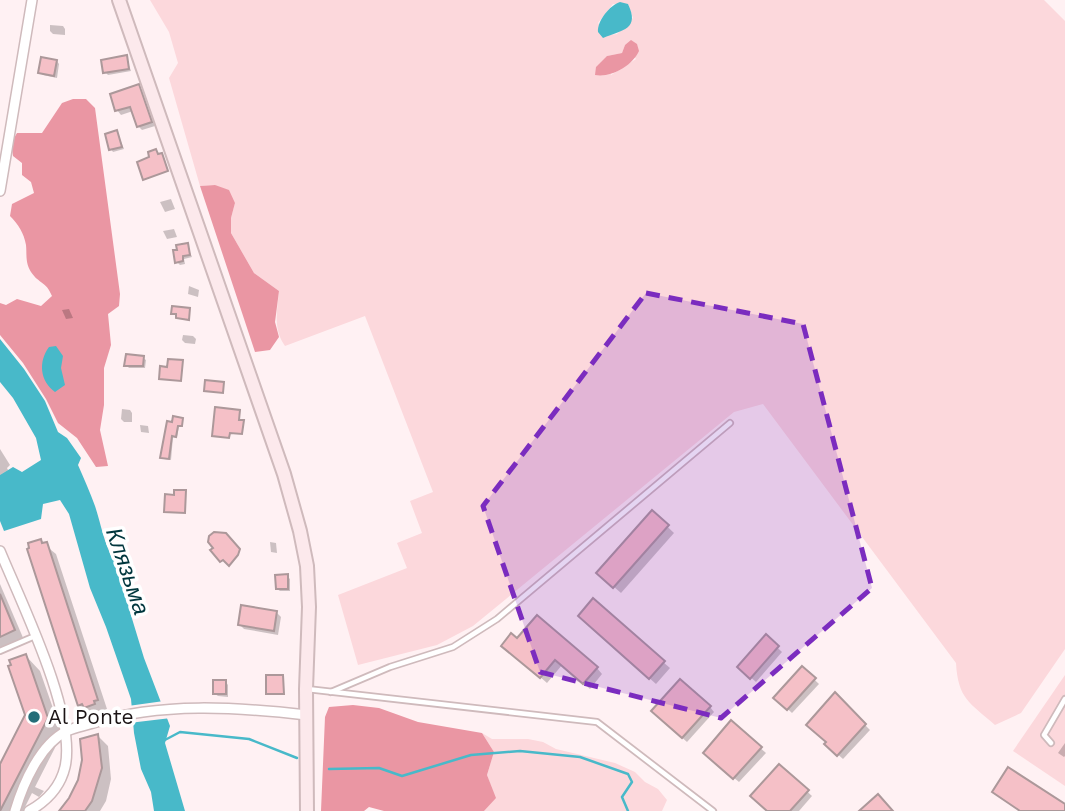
<svg xmlns="http://www.w3.org/2000/svg" width="1065" height="811" font-family="'Work Sans',sans-serif">
<style>
.green{fill:#fcd8dc;fill-rule:evenodd}
.forest{fill:#ea96a3}
.water{fill:#48b9c9}
.pier{fill:#fff1f3}
.shadow{fill:#0003}
.lines{fill:none;stroke-linecap:round;stroke-linejoin:round}
.stream{stroke:#48b9c9;stroke-width:2.5}
.building{fill:#f5c0c7;stroke:#ac989a;stroke-width:2}
.lane-casing{stroke:#cfbabc;stroke-width:8}
.street-casing{stroke:#cfbabc;stroke-width:12}
.secondary-casing{stroke:#cfbabc;stroke-width:16}
.lane{stroke:#fff;stroke-width:4.5}
.street{stroke:#fff;stroke-width:9}
.secondary{stroke:#fce9ec;stroke-width:12}
.marked{fill:#7b2cbf;fill-opacity:0.2;stroke:#7b2cbf;stroke-width:5;stroke-dasharray:14 9;stroke-linejoin:round}
.poi-dot{fill:#246d78;stroke:#fff;stroke-width:2.5}
.labels{text-anchor:middle;stroke-width:7;stroke-linejoin:round;paint-order:stroke}
.poi-label{font-size:21px;fill:#1b1415;stroke:#fff;text-anchor:start}
.water-label{font-size:23px;font-style:italic;fill:#00363d;stroke:#fff}
</style>
<rect width="100%" height="100%" fill="#fff1f3"/>
<g class="green">
<path d="M150,0h894l21,21v628l-44,64 -26,12c-25,-22 -37,-26 -39,-62l-193,-259 -29,8 -261,214 -36,19 -79,20 -20,-70 69,-27 -10,-25 25,-10 -12,-32 23,-9 -68,-176 -80,30c-12,-17 -8,-34 -6,-55l-25,-18 -23,-40v-15l4,-15 -20,-18 -15,1 -31,-108 9,-15 -9,-31zM613,4h15l5,14 -16,16 -7,1 -12,-12zM625,45l11,14 -25,16 -4,-19 15,-3z"/>
<path d="M1065,675v111l-52,-35z"/>
<path d="M482,733l10,6h36l15,3 13,7 59,14 20,9 10,10 13,7 9,11 -5,11h-178l11,-13 -8,-23 7,-23z"/>
</g>
<g class="forest">
<path d="M631,40l6,4 2,7c-7,15 -28,27 -44,24l1,-8 11,-11 15,-3 3,-8z"/>
<path d="M73,99h13l9,9 25,186 -1,12 -11,8 3,31 -7,23v37l-4,25 8,36 -12,1 -19,-29 -19,-15 -12,-24 -23,-36 -23,-28v-32l6,2 11,-6 24,7 11,-10c-6,-15 -13,-12 -21,-24 -6,-10 -4,-17 -5,-27 -2,-12 -8,-21 -16,-29l2,-12 22,-11 -3,-11 -9,-7v-12l-9,-7 -2,-13 6,-10h25l20,-30z"/>
<path d="M215,185l14,5 6,13 -4,15v15l23,40 25,18 -4,31 4,15 -9,13 -15,2 -55,-166z"/>
<path d="M353,705l26,3 39,14 64,11 12,19 -7,23 9,23 -12,13h-100l-15,-4 -5,4h-43l4,-94 4,-10z"/>
</g>
<g class="water">
<path d="M620,2l8,2c12,25 -5,26 -25,34l-5,-6c-1,-11 12,-27 22,-30z"/>
<path d="M0,339l24,30 21,32 13,31 9,6 14,20 -3,7c6,14 12,27 17,41 8,24 11,53 32,69l-2,16 5,21 14,46 26,68 -5,17 20,68h-31l-3,-19 -10,-23 -7,-36 -3,-34 -25,-72 -16,-39 -21,-74 -9,-14 -17,4 -2,15 -37,12 -4,-10v-46l13,-8 9,5 19,-12 -5,-22 -23,-40 -13,-16z"/>
<path d="M56,346l7,10 -2,12 4,17 -10,7c-15,-11 -17,-30 -6,-45z"/>
</g>
<path class="pier" d="M164,701l7,17 -42,5 -1,-17z"/>
<g class="shadow">
<path d="M50,25l13,1 2,3v6l-12,-1 -3,-3z"/>
<path d="M126,57l5,14 -23,4 -3,-3z"/>
<path d="M57,61l2,3 -2,14 -14,-3 -3,-2z"/>
<path d="M139,86l4,5 12,35 -13,4 -4,-4 -5,-15 -12,4 -4,-5z"/>
<path d="M117,132l7,17 -11,3 -2,-3z"/>
<path d="M171,199l4,10 -10,3 -5,-10z"/>
<path d="M174,229l3,8 -10,2 -4,-8z"/>
<path d="M187,245l5,12 -8,2 1,5 -5,1 -3,-3z"/>
<path d="M189,286l10,4 -1,7 -10,-3z"/>
<path d="M69,309l4,9 -7,1 -4,-9z"/>
<path d="M183,335l10,1 3,3 -1,5 -10,-1 -3,-3z"/>
<path d="M143,358l3,2 -1,8h-16l-3,-3z"/>
<path d="M122,409l8,1 2,3v9h-8l-3,-3z"/>
<path d="M182,419l1,8 -4,-1 -2,12 -4,-1 -2,23 -7,-1 -2,-2 12,-33z"/>
<path d="M140,425l8,1 1,7 -8,-1z"/>
<path d="M0,449l10,16 -3,3 1,2 -8,5z"/>
<path d="M652,512l22,21 -53,60 -16,-14z"/>
<path d="M40,541l16,13 51,155 -4,2 1,3 -9,3 -3,-3 -3,1 -10,-10z"/>
<path d="M270,542l6,1 1,10 -6,-1z"/>
<path d="M287,576l3,3v12h-10l-3,-2z"/>
<path d="M0,584l24,56 -24,11z"/>
<path d="M276,612l5,5 -3,18 -34,-6 -4,-4z"/>
<path d="M586,622l77,40 7,6 -14,16z"/>
<path d="M766,637l16,15 -26,30 -17,-15z"/>
<path d="M503,645l94,23 5,6 -12,15 -28,-24 -15,18z"/>
<path d="M26,656l14,15 22,63 -27,53 9,4 -5,6 -7,-4 -9,18h-23v-43l27,-53z"/>
<path d="M802,668l17,16 -27,29 -16,-15z"/>
<path d="M226,682l2,3v12l-10,-1 -3,-2z"/>
<path d="M835,695l35,35 -27,29 -17,-15z"/>
<path d="M710,707l4,5 -27,30 -29,-26z"/>
<path d="M732,723l34,30 -27,29 -30,-25z"/>
<path d="M98,736l10,10 3,33 -5,22 -6,10h-40l16,-21z"/>
<path d="M1065,743v13l-1,1 -6,-4z"/>
<path d="M779,766l33,30 -13,15h-30z"/>
</g>
<g class="lines">
<g class="stream">
<path d="M163,741l17,-9 69,7 48,19"/>
<path d="M329,769l50,-1 23,8 69,-21 49,-4 60,6 48,17 4,8 -10,15 6,14"/>
</g>
</g>
<g class="building">
<path d="M127,55l2,14 -26,4 -2,-13z"/>
<path d="M41,57l16,3 -3,16 -16,-3z"/>
<path d="M139,84l13,38 -15,5 -7,-20 -15,4 -5,-17z"/>
<path d="M117,130l5,17 -13,3 -4,-16z"/>
<path d="M156,149l2,5 4,-1 6,18 -25,9 -6,-18 12,-5 -1,-5z"/>
<path d="M188,243l2,12 -7,1v5l-8,2 -2,-13h4l-1,-5z"/>
<path d="M172,306l18,2 -1,12 -13,-2v-4h-5z"/>
<path d="M126,354l18,2 -1,10h-19z"/>
<path d="M168,359l15,1 -2,21 -22,-2 1,-13 7,1z"/>
<path d="M205,380l19,2 -1,11 -19,-2z"/>
<path d="M215,407l25,3 -1,10h5l-2,14 -12,-1 -1,5 -17,-2z"/>
<path d="M173,416l10,2 -1,8h-4l-2,11 -4,-1 -3,23 -9,-1 7,-37 5,1z"/>
<path d="M174,490h12l-1,23 -21,-1 1,-18 9,1z"/>
<path d="M652,510l17,15 -56,63 -17,-15z"/>
<path d="M214,532l12,1 14,16 -2,6 -9,11 -6,-6 -3,2 -10,-12 3,-2 -5,-6 1,-6z"/>
<path d="M41,539l1,4 5,-1 51,158 -4,1 1,3 -11,4 -2,-4 -4,2 -51,-157 2,-1 -1,-5z"/>
<path d="M288,574v15h-12l-1,-14z"/>
<path d="M0,594l15,36 -15,7z"/>
<path d="M593,598l72,63 -16,18 -71,-63z"/>
<path d="M241,605l36,6 -3,20 -36,-6z"/>
<path d="M537,615l61,52 -15,17 -28,-24 -15,18 -39,-32 10,-13 6,5z"/>
<path d="M766,634l13,12 -29,33 -13,-12z"/>
<path d="M26,654l22,64 -48,93v-47l25,-49 -17,-49 3,-1 -2,-5z"/>
<path d="M802,666l14,12 -29,32 -14,-12z"/>
<path d="M266,675h17l1,19h-18z"/>
<path d="M680,679l31,27 -29,32 -31,-27z"/>
<rect x="213" y="680" width="13" height="14"/>
<path d="M835,692l31,32 -29,32 -13,-12 2,-2 -20,-17z"/>
<path d="M731,720l31,27 -29,32 -30,-26z"/>
<path d="M98,734l4,34 -10,33 -7,10h-26l10,-13 9,-18 4,-20 -2,-21z"/>
<path d="M779,764l30,26 -19,21h-23l-17,-15z"/>
<path d="M1008,767l57,37v7h-45l-28,-19z"/>
<path d="M878,794l15,17h-34z"/>
</g>
<g class="lines">
<defs>
<g id="lane">
<path d="M0,651l35,-15"/>
<path d="M307,689l290,33 116,89"/>
<path d="M331,692l59,-25 63,-20 44,-28 233,-196"/>
<path d="M1051,743l-7,-8 21,-36"/>
</g>
<g id="street">
<path d="M0,191l32,-191"/>
<path d="M0,551c21,51 77,164 65,216 -5,21 -18,34 -36,44"/>
<path d="M15,811c8,-27 25,-67 52,-80 8,-4 17,-5 26,-8 68,-21 143,-16 214,-8"/>
</g>
<path id="secondary" d="M119,0l165,474 16,57 7,35 2,41 -3,82 1,122"/>
</defs>
<use href="#lane" class="lane-casing"/>
<use href="#street" class="street-casing"/>
<use href="#secondary" class="secondary-casing"/>
<use href="#lane" class="lane"/>
<use href="#street" class="street"/>
<use href="#secondary" class="secondary"/>
</g>
<path class="marked" d="M646,293l157,31 69,264 -151,130 -181,-46 -57,-166z"/>
<circle class="poi-dot" cx="34" cy="717" r="7"/>
<g class="labels">
<g class="poi-label">
<text x="48" y="724">Al Ponte</text>
</g>
<g class="water-label">
<text transform="translate(128 571) rotate(71)" y="8">Клязьма</text>
</g>
</g>
</svg>
